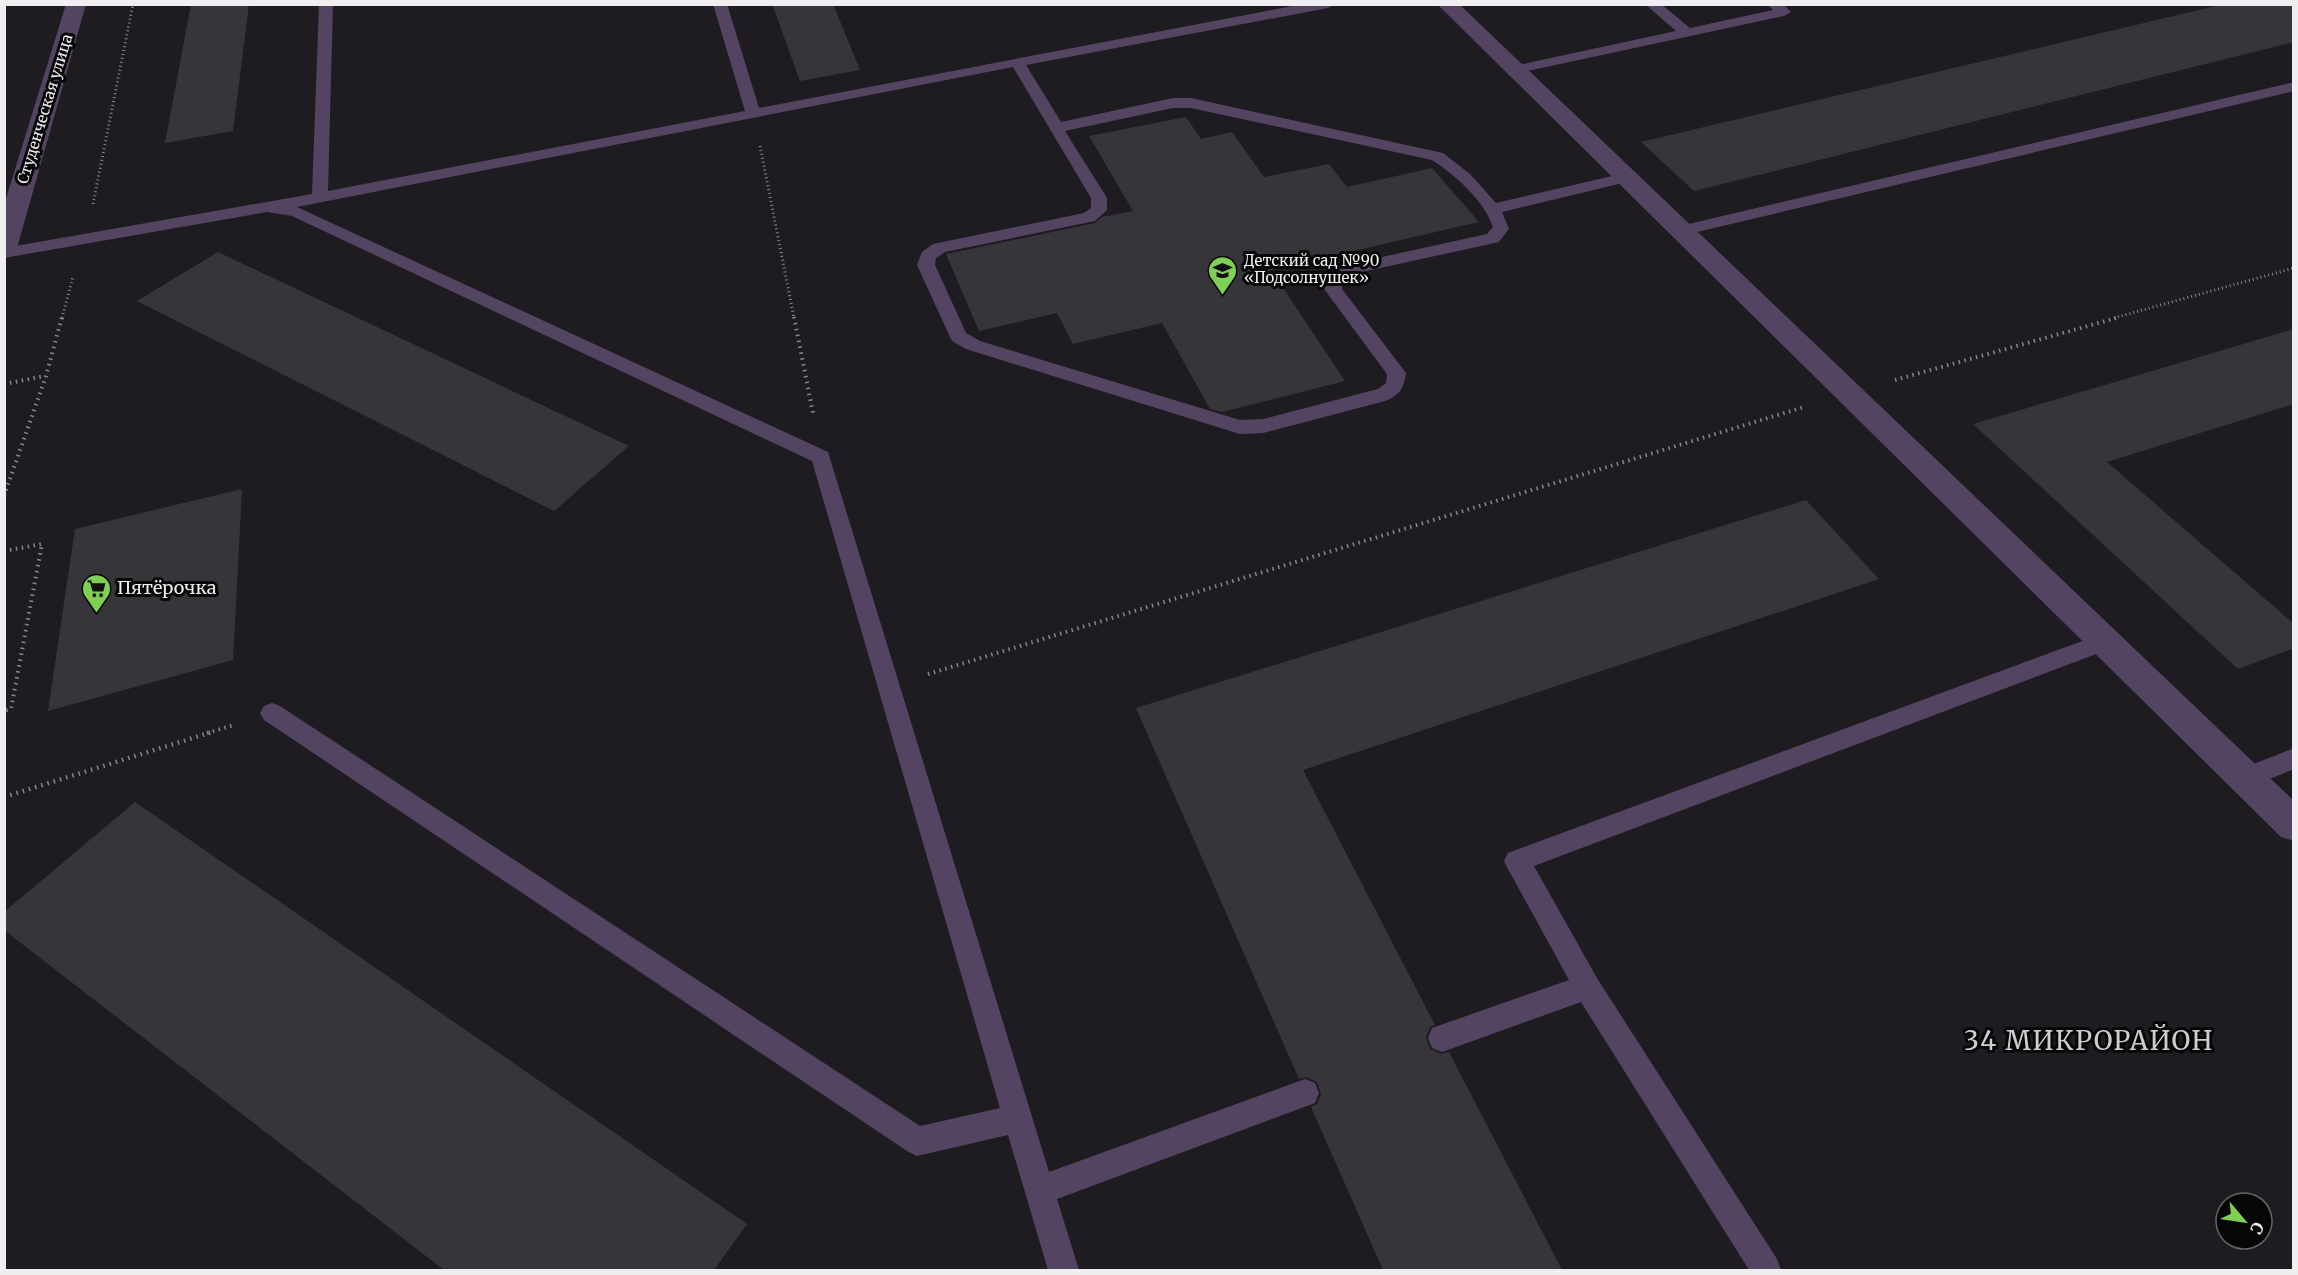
<svg xmlns="http://www.w3.org/2000/svg" width="2298" height="1275" font-family="Merriweather,serif">
<style>
.building{fill:#37353a}
.lines{fill:none;stroke-linecap:round;stroke-linejoin:round}
.path-far2{stroke:#89878a;stroke-width:3;stroke-dasharray:1 3;stroke-linecap:butt}
.path-far1{stroke:#89878a;stroke-width:4;stroke-dasharray:1.5 4.5;stroke-linecap:butt}
.path{stroke:#89878a;stroke-width:4.5;stroke-dasharray:1.5 5;stroke-linecap:butt}
.service{fill:#534462;fill-rule:evenodd}
.minor{fill:#534462;fill-rule:evenodd}
.tertiary{fill:#534462;fill-rule:evenodd}
.labels{text-anchor:middle;stroke-width:6;stroke-linejoin:round;paint-order:stroke}
.far-street-label{font-size:15px;fill:#f0eef1;stroke:#080708}
.far-poi-label{font-size:15px;fill:#f0eef1;stroke:#080708;text-anchor:start}
.poi-label{font-size:18px;fill:#f0eef1;stroke:#080708;text-anchor:start}
.near-quarter-label{font-size:26px;letter-spacing:1.5px;fill:#cfccd2;stroke:#080708}
</style>
<rect width="100%" height="100%" fill="#1e1c20"/>
<g class="building">
<path d="M191,4h58l-16,127 -68,12z"/>
<path d="M772,4h61l27,66 -60,11z"/>
<path d="M2224,4h70v38l-600,149 -53,-49z"/>
<path d="M1186,117l15,22 31,-7 32,45 65,-13 18,23 85,-19 47,54 -208,48 74,111 -123,31 -12,-3 -48,-86 -89,21 -16,-31 -78,18 -33,-77 149,-31 7,-6 31,-6 -44,-75z"/>
<path d="M218,252l411,194 -75,65 -417,-210z"/>
<path d="M2294,329v75l-187,58 187,162v24l-56,21 -265,-245z"/>
<path d="M242,489l-9,171 -185,51 27,-182z"/>
<path d="M1806,500l73,79 -576,191 132,255 -5,2 -4,10 4,12 11,5 8,-2 113,218h-179l-72,-163 6,-3 4,-10 -4,-12 -11,-5 -7,2 -163,-371z"/>
<path d="M135,802l612,422 -33,46h-270l-440,-340v-18z"/>
</g>
<g class="lines">
<g class="path-far2">
<path d="M760,146l34,172"/>
<path d="M93,204l40,-200"/>
<path d="M62,318l11,-41"/>
<path d="M2114,318l180,-50"/>
</g>
<g class="path-far1">
<path d="M794,317l19,96"/>
<path d="M1895,380l225,-63"/>
<path d="M4,384l41,-8"/>
<path d="M4,496l42,-120 16,-59"/>
<path d="M4,551l38,-7 -31,165 -7,2"/>
<path d="M928,674l876,-267"/>
<path d="M207,733l27,-8"/>
</g>
<path class="path" d="M4,797l208,-65"/>
<g class="service">
<path d="M319,4h14l-5,187 417,-80 -32,-107h14l32,104 544,-104h32l-7,4 -302,57 35,57 112,-24h18l252,55 27,21 26,29 129,-30 6,2 2,3 -2,3 -129,31 7,17 -10,13 -146,32 -10,7 -1,8 64,84c-2,14 -6,23 -21,28l-122,32 -23,1 -274,-85 -14,-8 -2,-4 -33,-72 5,-13 11,-8 151,-31 7,-5v-10l-78,-131 -716,140 531,245 221,720 256,-93 10,4 4,10 -4,10 -258,96 22,71h-31l-40,-135 -91,21 -10,-5 -643,-431 -4,-7 4,-7 8,-3 8,3 640,420 80,-18 -188,-647 -520,-245 -25,-4 -263,46v-10l308,-54zM1173,108h18l241,52c23,15 52,40 61,67l-6,7 -146,32 -12,9 -5,14 63,85 -1,9 -8,6 -115,30 -23,1 -260,-79 -14,-8 -31,-68 1,-7 9,-6 150,-31 12,-11v-12l-42,-67z"/>
<path d="M1645,4h16l29,24 83,-18 -6,-6h16l8,8 -7,4 -270,58 -7,-4 7,-4 162,-35z"/>
<path d="M2294,82v9l-614,145 -6,-1 -3,-4 3,-4 6,-1z"/>
<path d="M2104,633l8,3 3,6 -3,6 -578,218 63,112 180,281 4,11h-32l-168,-268 -139,50 -10,-4 -4,-10 4,-10 137,-48 -61,-111 -4,-8 4,-8z"/>
<path d="M2294,748v21l-49,20 -9,-4 -3,-7 3,-7z"/>
</g>
<path class="minor" d="M1437,4h22l835,797v40l-13,-4z"/>
<path class="tertiary" d="M66,4h20l-69,244 -4,5 -9,3v-51z"/>
</g>
<defs>
<symbol id="school-pin" viewBox="-11 -11 22 30"><path d="M0 17L-7.5 6A9.5 9.5 0 1 1 7.5 6Z" fill="#7fd052" stroke="#080708"/><path d="M0-5L7-2L0 1L-7-2ZM-4 1L0 2.5L4 1V4Q0 6-4 4Z" fill="#111"/></symbol>
<symbol id="supermarket-pin" viewBox="-11 -11 22 30"><path d="M0 17L-7.5 6A9.5 9.5 0 1 1 7.5 6Z" fill="#7fd052" stroke="#080708"/><path d="M-6-5.5h2.5l.6 2H6L4.5 2H-2.5L-4.4-4H-6ZM-1.5 3.2a1.3 1.3 0 1 0 .1 0ZM3 3.2a1.3 1.3 0 1 0 .1 0Z" fill="#111"/></symbol>
</defs>
<g fill-rule="evenodd">
<use href="#school-pin" x="1206" y="254" width="33" height="45"/>
<use href="#supermarket-pin" x="80" y="572" width="33" height="45"/>
</g>
<g class="labels">
<g class="far-street-label">
<text transform="translate(45 109) rotate(-73)" y="5">Студенческая улица</text>
</g>
<g class="far-poi-label">
<text x="1244" y="266">Детский сад №90<tspan x="1244" dy="17">«Подсолнушек»</tspan></text>
</g>
<g class="poi-label">
<text x="117" y="594">Пятёрочка</text>
</g>
<g class="near-quarter-label">
<text x="2089" y="1050">34 МИКРОРАЙОН</text>
</g>
</g>
<rect width="2298" height="1275" fill="none" stroke="#f0eef1" stroke-width="12"/>
<g transform="translate(2244 1221) rotate(119)"><circle r="28" fill="#080708" stroke="#656365" stroke-width="1.5"/>
<path d="M0-4.5L10 22L0 15L-10 22Z" fill="#7fd052"/>
<text y="-9" font-size="16" font-weight="bold" text-anchor="middle" fill="#f0eef1">С</text>
</g>
</svg>
